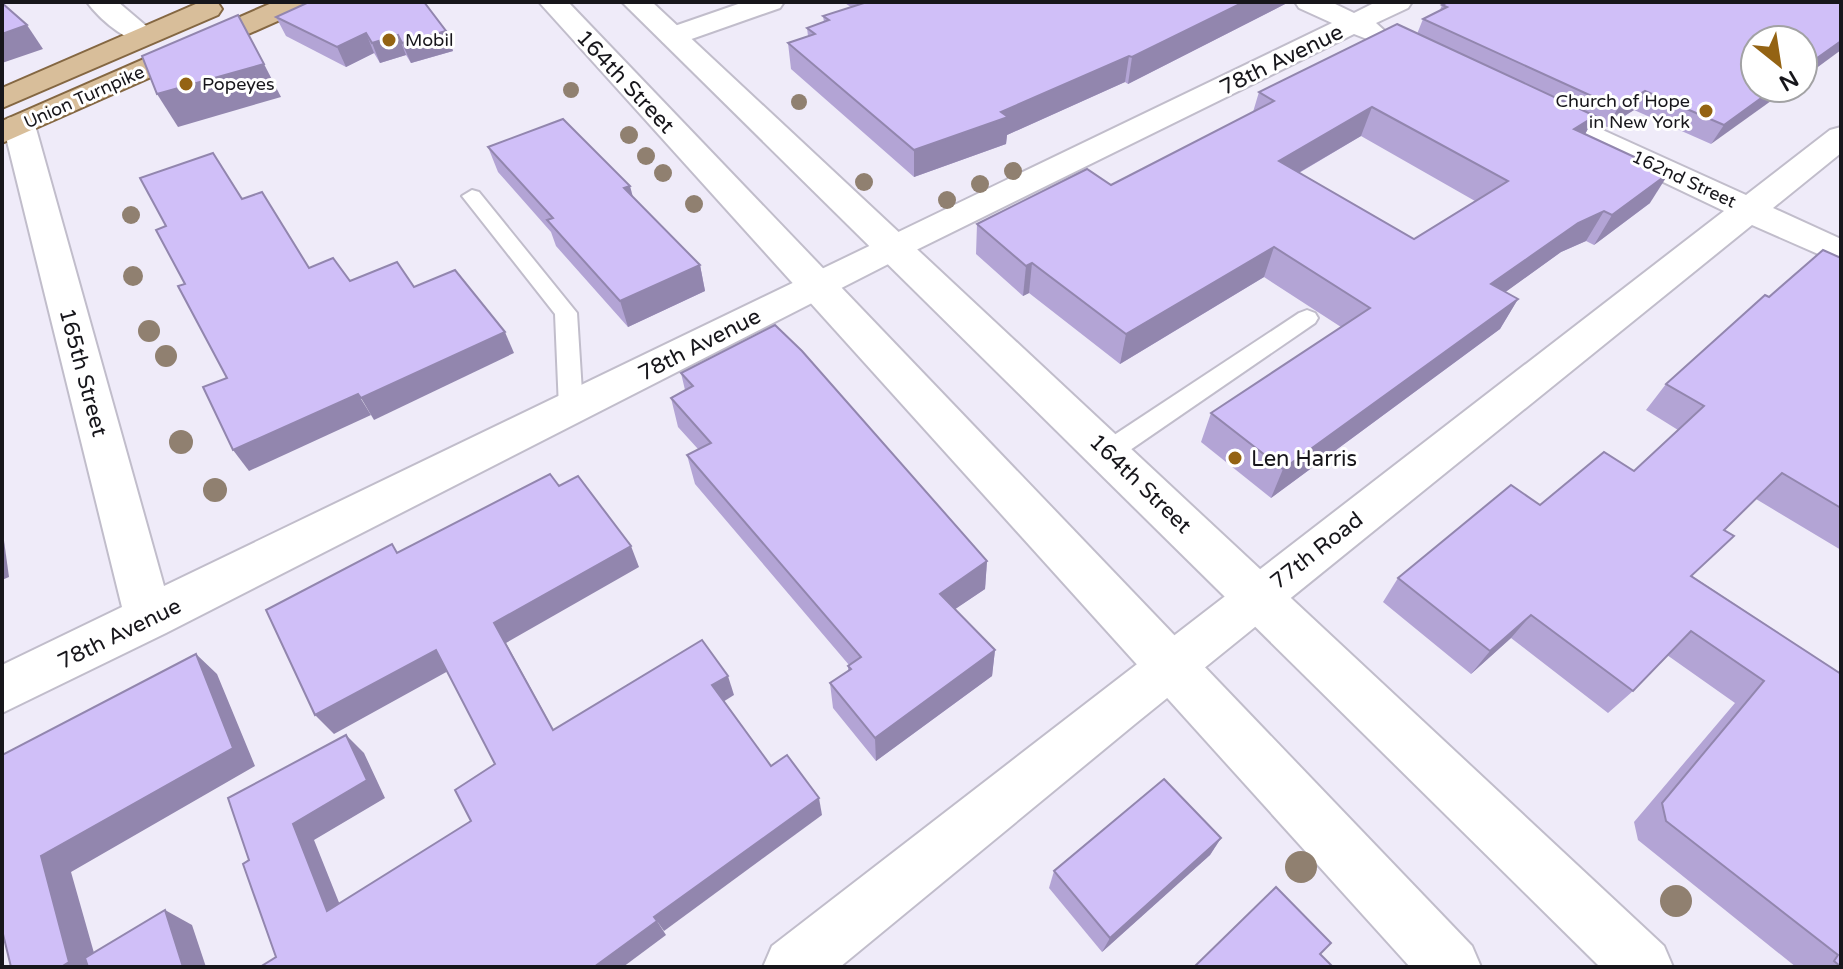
<svg xmlns="http://www.w3.org/2000/svg" width="1843" height="969" font-family="'Varela Round',sans-serif">
<style>
.lines{fill:none;stroke-linecap:round;stroke-linejoin:round}
.service-casing{stroke:#c1bdcb;stroke-width:4}
.minor-casing{stroke:#c1bdcb;stroke-width:4}
.tertiary-casing{stroke:#c1bdcb;stroke-width:4}
.primary-casing{stroke:#846742;stroke-width:4}
.service{fill:#fff;fill-rule:evenodd}
.minor{fill:#fff;fill-rule:evenodd}
.tertiary{fill:#fff;fill-rule:evenodd}
.primary{fill:#d8be9a;fill-rule:evenodd}
.tree{fill:#908070}
.wall{fill:#b3a4d5;fill-rule:evenodd}
.shaded-wall{fill:#9286ae}
.building{fill:#d0bff8;stroke:#9286ae;stroke-width:2;fill-rule:evenodd}
.poi-dot{fill:#946313;stroke:#fff;stroke-width:3}
.labels{text-anchor:middle;stroke-width:6;stroke-linejoin:round;paint-order:stroke}
.far-poi-label{font-size:18px;fill:#17161b;stroke:#fff;text-anchor:start}
.far-street-label{font-size:18px;fill:#17161b;stroke:#fff}
.street-label{font-size:22px;fill:#17161b;stroke:#fff}
.poi-label{font-size:22px;fill:#17161b;stroke:#fff;text-anchor:start}
</style>
<rect width="100%" height="100%" fill="#efebf9"/>
<g class="lines">
<defs>
<g id="service">
<path d="M472,190l7,2 98,121 6,95 -3,6 -9,3 -9,-3 -3,-6 -4,-94 -93,-118z"/>
<path d="M1307,310l8,3 3,5 -3,5 -198,136 -9,3 -9,-3 -4,-7 4,-7 200,-132z"/>
</g>
<g id="minor">
<path d="M87,2h31l40,34 -4,6c-22,6 -54,-22 -67,-40z"/>
<path d="M744,2h40l-4,6 -97,34 -10,3 -10,-3 -4,-6 4,-6z"/>
<path d="M1295,2h36l23,11 22,-11h36l-4,6 -32,15 10,9 -4,6 -10,3 -18,-7 -448,221 -740,378 -164,80v-48l120,-58 -119,-482 5,-7 11,-2 11,2 5,7 129,461 1168,-563 -33,-15z"/>
<path d="M1532,98l214,97 84,-65 11,-3v26l-68,55 68,31v25l-89,-39 -617,499 -295,243h-77l9,-21 952,-735 -203,-97 -5,-7 5,-7z"/>
</g>
<g id="tertiary">
<path d="M539,2h29l904,944 9,21h-71z"/>
<path d="M622,2h30l1012,944 9,21h-73z"/>
</g>
<g id="primary">
<path d="M274,2h37l-4,6 -305,135v-22z"/>
<path d="M198,3h20l4,6 -4,6 -216,93v-20z"/>
</g>
</defs>
<use href="#service" class="service-casing"/>
<use href="#minor" class="minor-casing"/>
<use href="#tertiary" class="tertiary-casing"/>
<use href="#primary" class="primary-casing"/>
<use href="#service" class="service"/>
<use href="#minor" class="minor"/>
<use href="#tertiary" class="tertiary"/>
<use href="#primary" class="primary"/>
</g>
<g class="tree">
<circle cx="571" cy="90" r="8"/>
<circle cx="799" cy="102" r="8"/>
<circle cx="629" cy="135" r="9"/>
<circle cx="646" cy="156" r="9"/>
<circle cx="1013" cy="171" r="9"/>
<circle cx="663" cy="173" r="9"/>
<circle cx="864" cy="182" r="9"/>
<circle cx="980" cy="184" r="9"/>
<circle cx="947" cy="200" r="9"/>
<circle cx="694" cy="204" r="9"/>
<circle cx="131" cy="215" r="9"/>
<circle cx="133" cy="276" r="10"/>
<circle cx="149" cy="331" r="11"/>
<circle cx="166" cy="356" r="11"/>
<circle cx="181" cy="442" r="12"/>
<circle cx="215" cy="490" r="12"/>
<circle cx="1301" cy="867" r="16"/>
<circle cx="1676" cy="901" r="16"/>
</g>
<g class="wall">
<path d="M843,2h446l-161,82 -3,-2 -118,53 -1,9 -92,33 -123,-108 -3,-26 20,-7 -1,-8 17,-6 -1,-6 28,-9z"/>
<path d="M1442,5l313,83 -44,56 -77,-34 -27,17 -14,-7 -8,14 65,69 -56,42 -8,-4 -25,11 -56,40 13,7 -18,30 -229,169 -70,-56 10,-29 130,-86 -77,-50 -144,87 -91,-71 -6,3 -47,-42 1,-30 134,-39 142,-73 6,-20 158,-58 6,-15 17,-9zM1361,136l114,65 -61,38 -115,-66z"/>
<path d="M276,17l170,14 7,20 -42,12 -5,-8 -26,8 -6,-10 -28,14 -60,-31z"/>
<path d="M488,147l145,50 67,68 5,26 -77,36 -72,-81 -5,-14 -53,-60z"/>
<path d="M1841,258v292l-85,-51 -32,31 -32,46 146,96 3,-2v297h-45l-158,-127 -4,-18 101,-119 -68,-48 -34,36 -25,22 -97,-75 -40,36 -88,-72 15,-24 236,-107 44,-41 -32,-20 20,-26 103,-87z"/>
<path d="M681,373l306,188 -2,28 -30,20 40,41 -3,26 -116,85 -43,-53 -3,-25 18,-12v-5l1,-1 -154,-181 -8,-29 11,-6 -20,-22 -7,-29 14,-8z"/>
<path d="M1221,838l-11,17 -108,97 -53,-64 5,-17z"/>
</g>
<g class="shaded-wall">
<path d="M1244,2h45l-161,82 4,-27z"/>
<path d="M27,25l16,24 -41,14v-29z"/>
<path d="M446,31l7,20 -42,12 -9,-20z"/>
<path d="M366,33l8,20 -28,14 -9,-20z"/>
<path d="M398,35l8,20 -26,8 -8,-20z"/>
<path d="M1841,41v9l-38,28v-10z"/>
<path d="M1129,56l-4,26 -118,53 -1,9 -92,33v-27z"/>
<path d="M264,64l17,33 -103,30 -21,-33z"/>
<path d="M1775,88h14l-78,56 13,-19z"/>
<path d="M1645,91l-11,19 -27,17 11,-19z"/>
<path d="M1372,107l-11,29 -92,54 10,-29z"/>
<path d="M1595,116l-16,29 -5,-16z"/>
<path d="M1669,173l-19,30 -56,42 18,-30z"/>
<path d="M630,186l7,26 -13,-24z"/>
<path d="M1604,211l-18,30 -25,11 -86,62 16,-30 87,-61z"/>
<path d="M1274,247l-10,30 -144,87 6,-30z"/>
<path d="M1032,263l-3,30 -6,3 3,-30z"/>
<path d="M700,265l5,26 -77,36 -8,-26z"/>
<path d="M1518,299l-18,30 -229,169 12,-29z"/>
<path d="M505,332l9,21 -140,67 -13,-22z"/>
<path d="M358,394l13,21 -122,56 -16,-21z"/>
<path d="M2,526l7,51 -7,3z"/>
<path d="M631,546l8,21 -133,76 58,106 -70,-126z"/>
<path d="M987,561l-2,28 -46,31 1,-26z"/>
<path d="M1531,615l-20,23 -40,36 19,-23z"/>
<path d="M436,650l14,20 -116,64 -19,-19z"/>
<path d="M995,650l-3,26 -116,85 -1,-23z"/>
<path d="M196,654l21,20 38,92 -184,106 27,95h-37l-20,-111z"/>
<path d="M728,676l6,19 -16,10 -6,-20z"/>
<path d="M346,735l18,18 21,45 -71,42 34,85 -21,-14 -34,-87z"/>
<path d="M819,798l3,17 -158,116 -10,-14z"/>
<path d="M1221,838l-11,17 -108,97 8,-14z"/>
<path d="M165,910l27,15 14,42h-23z"/>
<path d="M657,921l9,14 -43,32h-29z"/>
</g>
<g class="building">
<path d="M309,2h115l22,29 -44,12 -4,-8 -26,8 -6,-10 -29,14 -61,-30z"/>
<path d="M867,2h377l-112,55 -3,-1 -128,56 7,5 -94,33 -126,-107 27,-9 -8,-6 22,-8 -6,-4z"/>
<path d="M1448,2h393v39l-38,27v-28h-48v48h20l-51,37 -79,-34 -27,17 -195,-89 24,-12 -5,-2z"/>
<path d="M2,3l25,22 -25,9z"/>
<path d="M238,15l26,49 -107,30 -15,-38z"/>
<path d="M1397,24l198,92 -21,13 95,44 -57,42 -8,-4 -26,12 -87,61 27,15 -235,170 -72,-56 159,-105 -96,-61 -148,87 -94,-71 -6,3 -49,-42 110,-55 24,16 163,-84 -15,-9zM1372,107l136,74 -94,58 -135,-78z"/>
<path d="M563,119l67,67 -6,2 76,77 -80,36 -73,-81 6,-2 -65,-71z"/>
<path d="M213,153l29,46 20,-7 47,76 24,-10 17,23 47,-19 17,25 41,-17 50,62 -144,66 -3,-4 -125,56 -30,-63 24,-9 -49,-92 7,-2 -29,-54 10,-4 -26,-48z"/>
<path d="M1823,250l18,8v250l-59,-35 -58,57 10,6 -43,40 150,98v293l-7,-6 4,-6 -172,-134 -4,-18 102,-122 -73,-50 -58,60 -102,-76 -41,36 -92,-73 113,-93 29,20 64,-53 30,19 70,-65 -38,-22 99,-89 4,2z"/>
<path d="M775,325l27,26 185,210 -47,33 55,56 -120,88 -45,-55 21,-14 -3,-3 13,-9 -174,-202 24,-12 -40,-45 22,-12 -12,-13z"/>
<path d="M550,474l9,12 19,-10 53,70 -137,77 59,107 149,-90 26,36 -16,9 59,81 16,-11 32,43 -165,119 3,4 -63,46h-334l16,-10 -33,-93 6,-4 -21,-62 118,-63 21,45 -74,44 34,87 144,-90 -16,-31 40,-26 -59,-114 -121,65 -49,-105 126,-66 5,9z"/>
<path d="M196,654l37,94 -192,108 28,106 -8,5h-50l-9,-37v-175z"/>
<path d="M1164,779l57,59 -111,100 -56,-67z"/>
<path d="M1276,887l55,56 -11,11 13,13h-139z"/>
<path d="M165,910l18,57h-95l-3,-9z"/>
</g>
<g class="poi-dot">
<circle cx="389" cy="40" r="8"/>
<circle cx="186" cy="84" r="8"/>
<circle cx="1706" cy="111" r="8"/>
<circle cx="1235" cy="458" r="8"/>
</g>
<g class="labels">
<g class="far-poi-label">
<text x="405" y="46">Mobil</text>
<text x="202" y="90">Popeyes</text>
<text x="1690" y="107" text-anchor="end">Church of Hope<tspan x="1690" dy="21">in New York</tspan></text>
</g>
<g class="far-street-label">
<text transform="translate(84 97) rotate(-24)" y="6">Union Turnpike</text>
<text transform="translate(1684 179) rotate(25)" y="6">162nd Street</text>
</g>
<g class="street-label">
<text transform="translate(1281 59) rotate(-26)" y="8">78th Avenue</text>
<text transform="translate(626 81) rotate(47)" y="8">164th Street</text>
<text transform="translate(699 344) rotate(-27)" y="8">78th Avenue</text>
<text transform="translate(84 372) rotate(75)" y="8">165th Street</text>
<text transform="translate(1141 483) rotate(44)" y="8">164th Street</text>
<text transform="translate(1316 550) rotate(-38)" y="8">77th Road</text>
<text transform="translate(119 633) rotate(-26)" y="8">78th Avenue</text>
</g>
<g class="poi-label">
<text x="1251" y="466">Len Harris</text>
</g>
</g>
<rect width="1843" height="969" fill="none" stroke="#17161b" stroke-width="8"/>
<g transform="translate(1779 64) rotate(150)"><circle r="38" fill="#ffffff" stroke="#a2a2a4" stroke-width="2"/>
<path d="M0-6L14 30L0 20L-14 30Z" fill="#946313"/>
<text y="-12" font-size="22" font-weight="bold" text-anchor="middle" fill="#17161b">N</text>
</g>
</svg>
